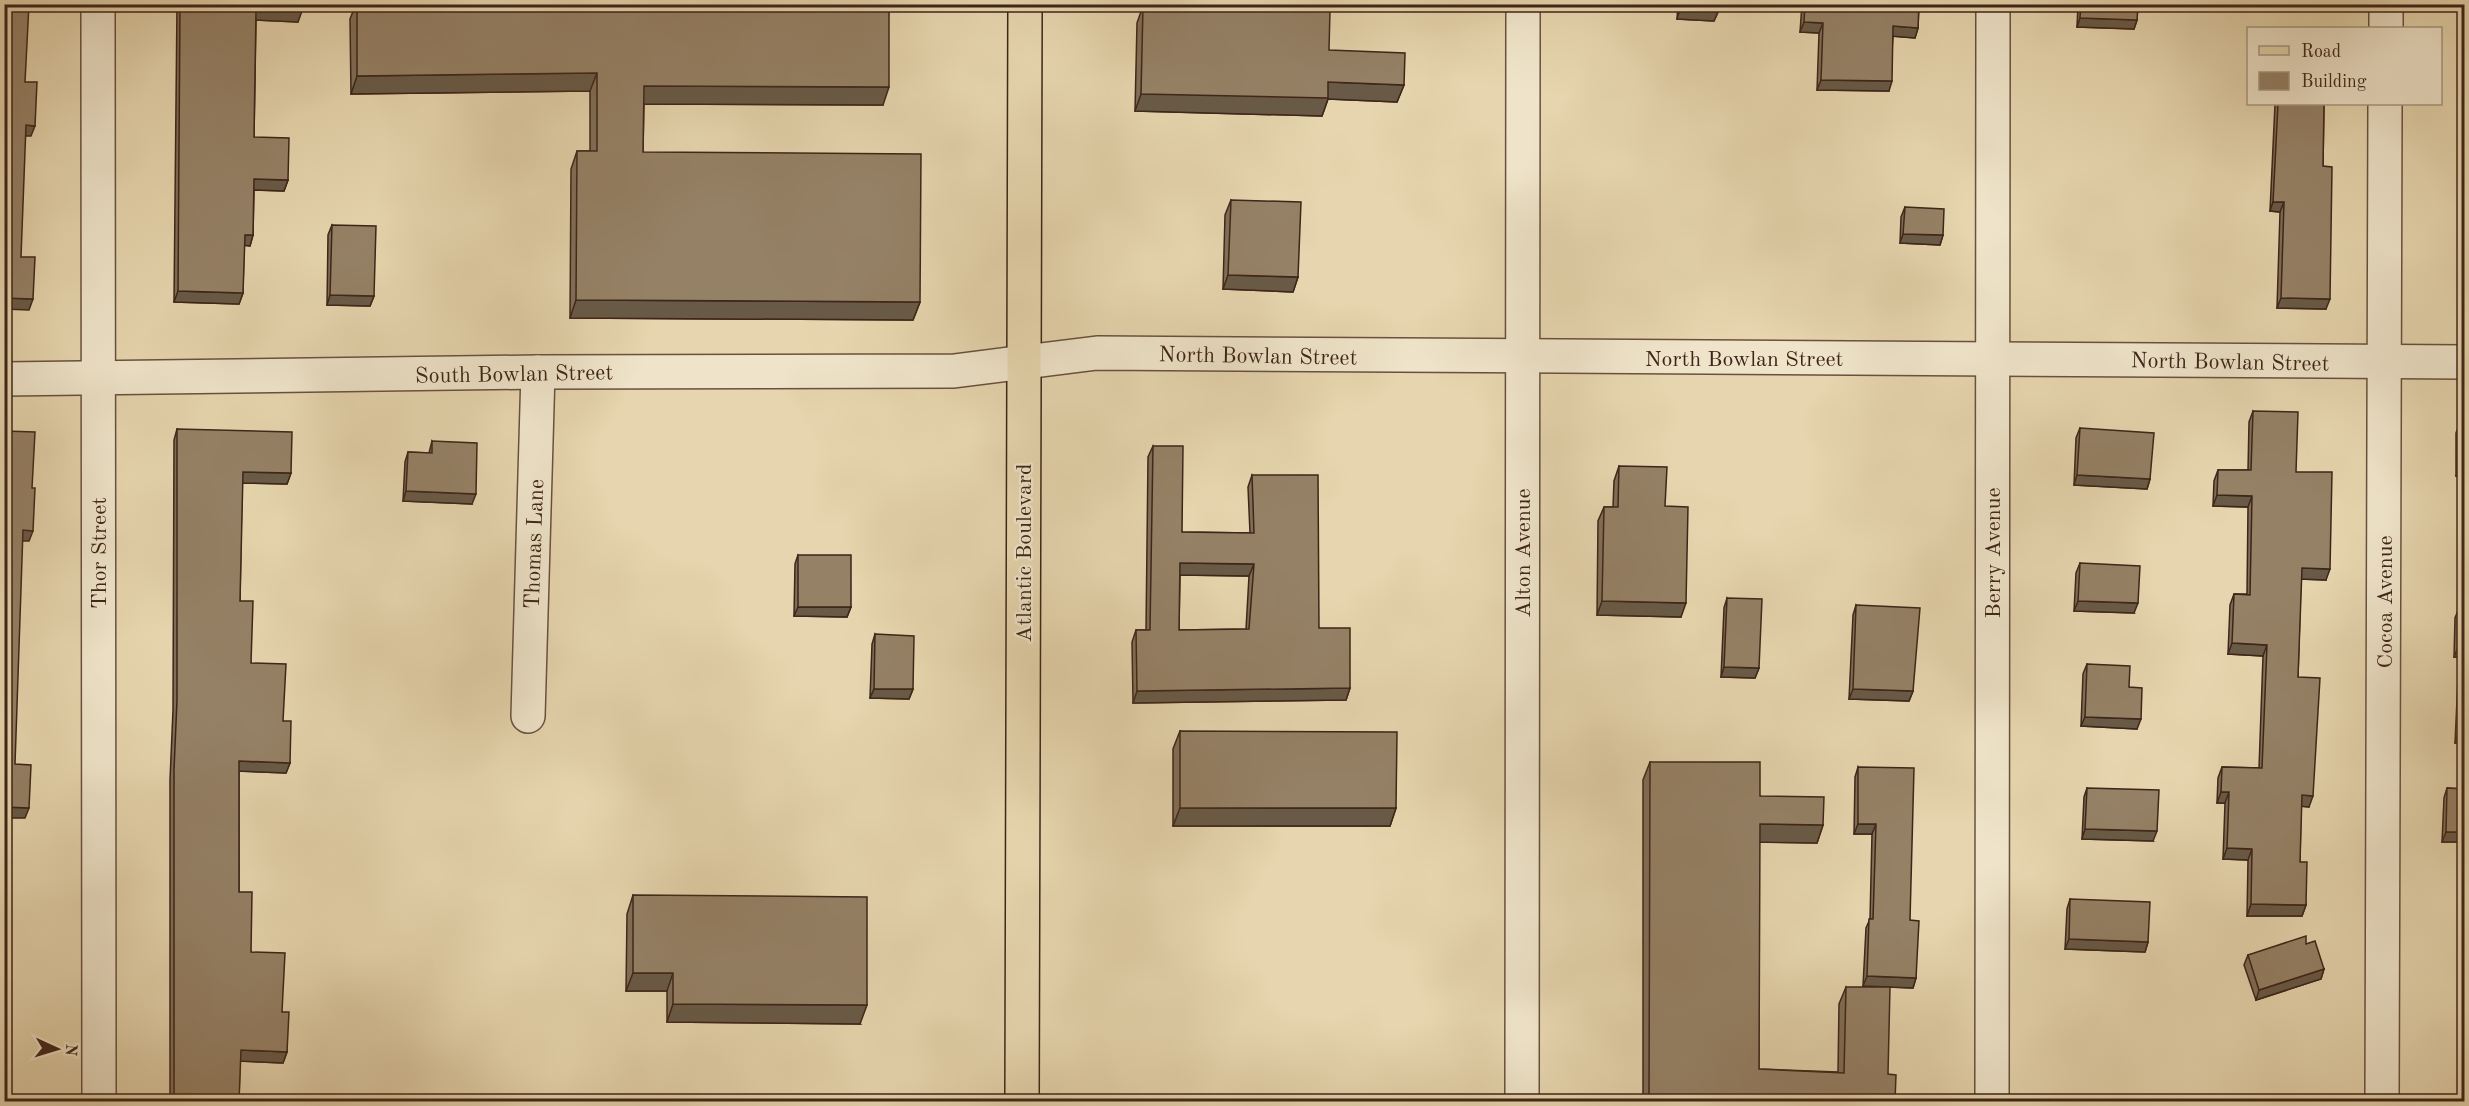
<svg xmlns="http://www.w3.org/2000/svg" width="2469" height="1106" font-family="'Old Standard TT',serif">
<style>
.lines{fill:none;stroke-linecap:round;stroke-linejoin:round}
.minor-casing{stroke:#68513e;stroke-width:36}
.major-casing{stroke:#3e2519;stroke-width:36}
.minor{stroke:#efe4ca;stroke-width:33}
.major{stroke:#e6d5ae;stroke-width:33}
.wall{fill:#806f58;stroke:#3e2519;stroke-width:1.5;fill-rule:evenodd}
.shaded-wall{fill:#685a47;stroke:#3e2519;stroke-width:1.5}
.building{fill:#958166;stroke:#3e2519;stroke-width:1.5;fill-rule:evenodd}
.labels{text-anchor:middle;stroke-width:4.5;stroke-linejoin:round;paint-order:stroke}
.street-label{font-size:22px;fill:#3e2519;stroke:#efe4ca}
</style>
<rect width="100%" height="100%" fill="#e6d5ae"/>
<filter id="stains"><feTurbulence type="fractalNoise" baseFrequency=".00333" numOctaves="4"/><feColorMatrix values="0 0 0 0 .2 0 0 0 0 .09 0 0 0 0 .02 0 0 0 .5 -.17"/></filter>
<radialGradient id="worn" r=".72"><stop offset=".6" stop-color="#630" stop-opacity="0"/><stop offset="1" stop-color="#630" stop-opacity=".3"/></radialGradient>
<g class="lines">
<defs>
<g id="minor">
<path d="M98,4l1,1098"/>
<path d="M2386,28v-24"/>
<path d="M4,379l534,-7 416,-1 143,-18 1367,9"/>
<path d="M528,716l10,-344"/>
<path d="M1522,1102l1,-1098"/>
<path d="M1992,1102l1,-1098"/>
<path d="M2382,1102l3,-998"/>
</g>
<path id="major" d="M1022,1102l3,-1098"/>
</defs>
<use href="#minor" class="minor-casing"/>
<use href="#major" class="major-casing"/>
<use href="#minor" class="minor"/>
<use href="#major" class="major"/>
</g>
<g class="wall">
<path d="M177,4h125l-4,18 -42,-2 -2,117 34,43 -4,11 -30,-1 -1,45 -3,11 -6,-1 -1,48 -4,11 -65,-2z"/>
<path d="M356,4h533l-6,101 -239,-1 -1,48 277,150 -7,18 -343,-2 1,-149 6,-18h13v-60l-239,3 -1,-75z"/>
<path d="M1678,4h40v8l-4,9 -37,-2z"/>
<path d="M1802,4h117l-1,24 -3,10 -22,-2 -4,55 -72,-1 2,-57 -19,-1z"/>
<path d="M2078,4h60l-1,16 -3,9 -57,-2z"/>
<path d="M2460,4h4v45l-6,-1z"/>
<path d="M1143,6l186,44 75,35 -7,17 -69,-3 -6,17 -187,-5 2,-88z"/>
<path d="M2275,104h49l-1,62 3,143 -49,-1 3,-96 -10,-1z"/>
<path d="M1231,200l67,77 -5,15 -70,-3 2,-74z"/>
<path d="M1905,207l38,28 -3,10 -40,-2 1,-26z"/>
<path d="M332,225l42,71 -4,10 -43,-1 1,-70z"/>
<path d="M2253,411l43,61 30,108 -25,-1 -3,98 11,130 -8,-1 -1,56 6,43 -4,11h-55l1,-56 -25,-1 2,-56h-8l1,-25 4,-11 37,1 4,-112 -35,-2 2,-49 4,-11h13l1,-87 -35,-1 1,-25 4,-11h30l1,-48z"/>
<path d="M2460,423l4,1v52h-8v-43z"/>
<path d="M2080,428l70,51 -3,10 -73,-4 2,-47z"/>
<path d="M177,429l114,44 -4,11 -45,-1 -2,118 11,62 32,58 7,42 -4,10 -47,-2v121l12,60 31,60 5,40 -4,11 -43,-2 -1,40h-69v-321l3,-70 1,-270z"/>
<path d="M432,441l40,63 -69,-3 2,-39 3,-10 21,1z"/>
<path d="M1153,446l29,86 68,1 -2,-46 4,-12 67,153 31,60 -4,12 -213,3 -1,-61 4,-12h10l2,-173zM1180,575l69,1 -3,53 -67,1z"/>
<path d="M1619,466l46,40 16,111 -84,-2 1,-94 6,-14h9l1,-26z"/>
<path d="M798,555l53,52 -4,10 -53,-1 1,-52z"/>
<path d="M2080,563l54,50 -60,-2 2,-38z"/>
<path d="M1727,598l32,70 -4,10 -34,-1 3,-69z"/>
<path d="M1856,605l57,86 -4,10 -60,-2 4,-84z"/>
<path d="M2459,608h5v135h-9l4,-86h-5l1,-39z"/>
<path d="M875,634l38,55 -4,10 -39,-1 2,-54z"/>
<path d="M2087,664l42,23 8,42 -56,-3 2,-52z"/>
<path d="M1180,731l216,77 -6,18h-217v-77z"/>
<path d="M1650,762l110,34 63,29 -6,18 -58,-1v227l79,3 1,-68 7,-17 42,87 7,27h-252v-321z"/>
<path d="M1858,767l52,153 6,58 -3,10 -50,-2 3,-58 4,-9 2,-85h-18l1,-57z"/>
<path d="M2087,788l66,53 -71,-2 2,-42z"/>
<path d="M2447,788l17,1v53h-22l2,-44z"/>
<path d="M633,895l227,129 -193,-2v-31h-41l1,-77z"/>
<path d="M2070,899l78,43 -3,10 -80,-3 2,-40z"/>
<path d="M2306,944l18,25 -3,10 -65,21 -12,-35 4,-10z"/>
<path d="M2464,1080v21h-2v-15z"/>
</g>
<g class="shaded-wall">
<path d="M1680,9l38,3 -4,9 -37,-2z"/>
<path d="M256,10l46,1 -4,11 -46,-2z"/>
<path d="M2080,18l57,2 -3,9 -57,-2z"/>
<path d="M1804,22l19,1 -4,10 -19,-1z"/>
<path d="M1893,26l25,2 -3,10 -25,-2z"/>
<path d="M2461,39h3v10l-6,-1z"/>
<path d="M597,73l-7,18 -239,3 6,-18z"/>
<path d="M1821,80l71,1 -3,10 -72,-1z"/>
<path d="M1328,82l76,3 -7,17 -69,-3 -6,17 -187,-5 6,-17z"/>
<path d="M644,86l245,1 -6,18 -246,-1z"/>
<path d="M26,125l9,1 -4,10h-9z"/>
<path d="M254,179l34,1 -4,11 -33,-1z"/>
<path d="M2273,202h11l-4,10 -10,-1z"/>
<path d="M1903,234l40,1 -3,10 -40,-2z"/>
<path d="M245,235h8l-3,11 -9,-1z"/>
<path d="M1228,275l70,2 -5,15 -70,-3z"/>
<path d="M178,291l65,2 -4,11 -65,-2z"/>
<path d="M330,295l44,1 -4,10 -43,-1z"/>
<path d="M4,298l29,1 -4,11 -25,-1z"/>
<path d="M2281,298l49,1 -4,10 -49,-1z"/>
<path d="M576,300l344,2 -7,18 -343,-2z"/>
<path d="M2459,466h5v10h-8z"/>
<path d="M243,472l48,1 -4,11 -48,-1z"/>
<path d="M2077,475l73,4 -3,10 -73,-4z"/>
<path d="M406,491l70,3 -4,10 -69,-3z"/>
<path d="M2217,495l35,1 -4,11 -35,-1z"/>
<path d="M23,530l10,1 -4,10h-10z"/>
<path d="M1180,563l74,1 -5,12 -73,-1z"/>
<path d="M2302,568l28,1 -4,11 -28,-1z"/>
<path d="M1602,601l84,2 -5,14 -84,-2z"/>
<path d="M2078,601l60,2 -4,10 -60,-2z"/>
<path d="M798,607h53l-4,10 -53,-1z"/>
<path d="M2232,643l35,2 -4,11 -35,-2z"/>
<path d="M2458,647h4l-3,10h-5z"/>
<path d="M1724,667l35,1 -4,10 -34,-1z"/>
<path d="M1350,688l-4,12 -213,3 4,-12z"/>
<path d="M874,689h39l-4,10 -39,-1z"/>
<path d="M1853,689l60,2 -4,10 -60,-2z"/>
<path d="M2085,717l56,2 -4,10 -56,-3z"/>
<path d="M2458,733h6v10h-9z"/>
<path d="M239,761l51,2 -4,10 -51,-2z"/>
<path d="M2221,792h8l-4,11h-8z"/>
<path d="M2302,795l11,1 -4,11 -11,-1z"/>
<path d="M4,807l25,1 -4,10h-21z"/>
<path d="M1180,808h216l-6,18h-217z"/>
<path d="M1760,824l63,1 -6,18 -64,-1z"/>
<path d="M1858,824h18l-4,10h-18z"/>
<path d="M2085,829l72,2 -4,10 -71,-2z"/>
<path d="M2446,832h18v10h-22z"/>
<path d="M2227,848l25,1 -4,11 -25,-1z"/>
<path d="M2251,904l55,1 -4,11h-55z"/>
<path d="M2069,939l79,3 -3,10 -80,-3z"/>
<path d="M2324,969l-3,10 -65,21 3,-10z"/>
<path d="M633,973h40l-6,18h-41z"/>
<path d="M1867,976l49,2 -3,10 -50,-2z"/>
<path d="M673,1004l194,1 -7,19 -193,-2z"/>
<path d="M241,1050l46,2 -4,11 -46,-2z"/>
</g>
<g class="building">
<path d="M4,4h25l-4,78h12l-2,44 -9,-1 -5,132h14l-2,42 -29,-1z"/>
<path d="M180,4h122v7l-46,-1 -2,127 35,1 -1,42 -34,-1 -1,56h-8l-2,58 -65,-2z"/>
<path d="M357,4h532v83l-245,-1 -1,66 278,2 -1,148 -344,-2 1,-149h20v-78l-240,3z"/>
<path d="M1681,4h37v8l-38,-3z"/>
<path d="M1805,4h114l-1,24 -25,-2 -1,55 -71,-1 2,-57 -19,-1z"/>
<path d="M2081,4h57l-1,16 -57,-2z"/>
<path d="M2462,4h2v35h-3z"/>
<path d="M1143,6l187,5 -1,39 76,3 -1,32 -76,-3v16l-187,-4z"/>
<path d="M2278,104h46l-1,62 9,1 -2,132 -49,-1 3,-96h-11z"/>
<path d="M1231,200l70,2 -3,75 -70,-2z"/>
<path d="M1905,207l39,2 -1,26 -40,-1z"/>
<path d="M332,225l44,1 -2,70 -44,-1z"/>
<path d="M2253,411l45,1 -2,60h36l-2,97 -28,-1 -4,109 22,1 -7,118 -11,-1 -2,67h7l-1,43 -55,-1 1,-55 -25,-1 2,-56h-8l1,-25 40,1 5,-123 -35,-2 2,-49 16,1 2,-99 -35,-1 1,-25h33z"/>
<path d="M2460,423l4,1v42h-5z"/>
<path d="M2080,428l74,5 -4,46 -73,-4z"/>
<path d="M177,429l115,3 -1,41 -48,-1 -3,129h13l-2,62 35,1 -3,57h8l-1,42 -51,-2v131h13l-1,60 34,1 -3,59h7l-2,40 -46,-2 -2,51h-65v-331l3,-70z"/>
<path d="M4,431l31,1 -3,56h3l-2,43 -10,-1 -8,234 16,1 -2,43 -25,-1z"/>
<path d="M432,441l45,2 -1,51 -70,-3 2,-39 24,1z"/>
<path d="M1153,446h30l-1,86 72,1 -2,-58h66l1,153h31v60l-213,3 -1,-61h14zM1180,563l74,1 -5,65 -70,1z"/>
<path d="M1619,466l48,1 -2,39 23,1 -2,96 -84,-2 2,-94h14z"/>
<rect x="798" y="555" width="53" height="52"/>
<path d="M2080,563l60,3 -2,37 -60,-2z"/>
<path d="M1727,598l35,1 -3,69 -35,-1z"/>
<path d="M1856,605l64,3 -7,83 -60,-2z"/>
<path d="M2459,608h5v125h-6l4,-86h-4z"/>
<path d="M875,634l39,2 -1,53h-39z"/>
<path d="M2087,664l43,2 -1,21 13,1 -1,31 -56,-2z"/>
<path d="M1180,731l217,1 -1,76h-216z"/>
<path d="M1650,762h110v34l64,1 -1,28 -63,-1 -1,245 85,4 2,-86h44l-2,87 8,1 -1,26h-246z"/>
<path d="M1858,767l56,1 -4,152 9,1 -3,57 -49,-2 2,-57h4l3,-95h-18z"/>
<path d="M2087,788l72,2 -2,41 -72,-2z"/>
<path d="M2447,788l17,1v43h-18z"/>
<path d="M633,895l234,2v108l-194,-1v-31h-40z"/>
<path d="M2070,899l80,3 -2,40 -79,-3z"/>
<path d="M2306,936v8l9,-3 9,28 -65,21 -11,-35z"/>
<path d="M2069,1098l94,3h-94z"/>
</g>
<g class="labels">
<g class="street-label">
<text transform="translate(1258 355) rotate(1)" y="8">North Bowlan Street</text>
<text x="1744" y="366">North Bowlan Street</text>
<text transform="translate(2230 361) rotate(1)" y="8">North Bowlan Street</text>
<text transform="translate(514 373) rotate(-1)" y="8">South Bowlan Street</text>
<text transform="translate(533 544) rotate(-88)" y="8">Thomas Lane</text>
<text transform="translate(98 553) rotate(-90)" y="8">Thor Street</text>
<text transform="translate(1023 553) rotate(-90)" y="8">Atlantic Boulevard</text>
<text transform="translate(1522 553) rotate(-90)" y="8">Alton Avenue</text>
<text transform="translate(1992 553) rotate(-90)" y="8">Berry Avenue</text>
<text transform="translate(2384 602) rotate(-90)" y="8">Cocoa Avenue</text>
</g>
</g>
<rect width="2469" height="1106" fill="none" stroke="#e6d5ae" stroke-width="24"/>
<rect x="6" y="6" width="2457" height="1094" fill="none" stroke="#3e2519" stroke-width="3"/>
<rect x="12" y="12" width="2445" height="1082" fill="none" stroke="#3e2519" stroke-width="1.5"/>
<rect x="2247" y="27" width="195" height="78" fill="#efe4ca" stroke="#a89883" stroke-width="1.5"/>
<rect x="2259" y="46" width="30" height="9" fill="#e6d5ae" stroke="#a89883" stroke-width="1.5"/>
<text x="2301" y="57" font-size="18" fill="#3e2519">Road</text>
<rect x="2259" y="72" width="30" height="18" fill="#958166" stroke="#a89883" stroke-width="1.5"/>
<text x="2301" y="87" font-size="18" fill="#3e2519">Building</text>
<g transform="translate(57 1049) rotate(94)" stroke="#efe4ca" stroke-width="4.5" paint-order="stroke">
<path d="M0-4.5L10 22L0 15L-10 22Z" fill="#3e2519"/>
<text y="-9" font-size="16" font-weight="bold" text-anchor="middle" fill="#3e2519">N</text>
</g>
<rect width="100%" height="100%" filter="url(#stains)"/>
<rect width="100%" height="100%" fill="url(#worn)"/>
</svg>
